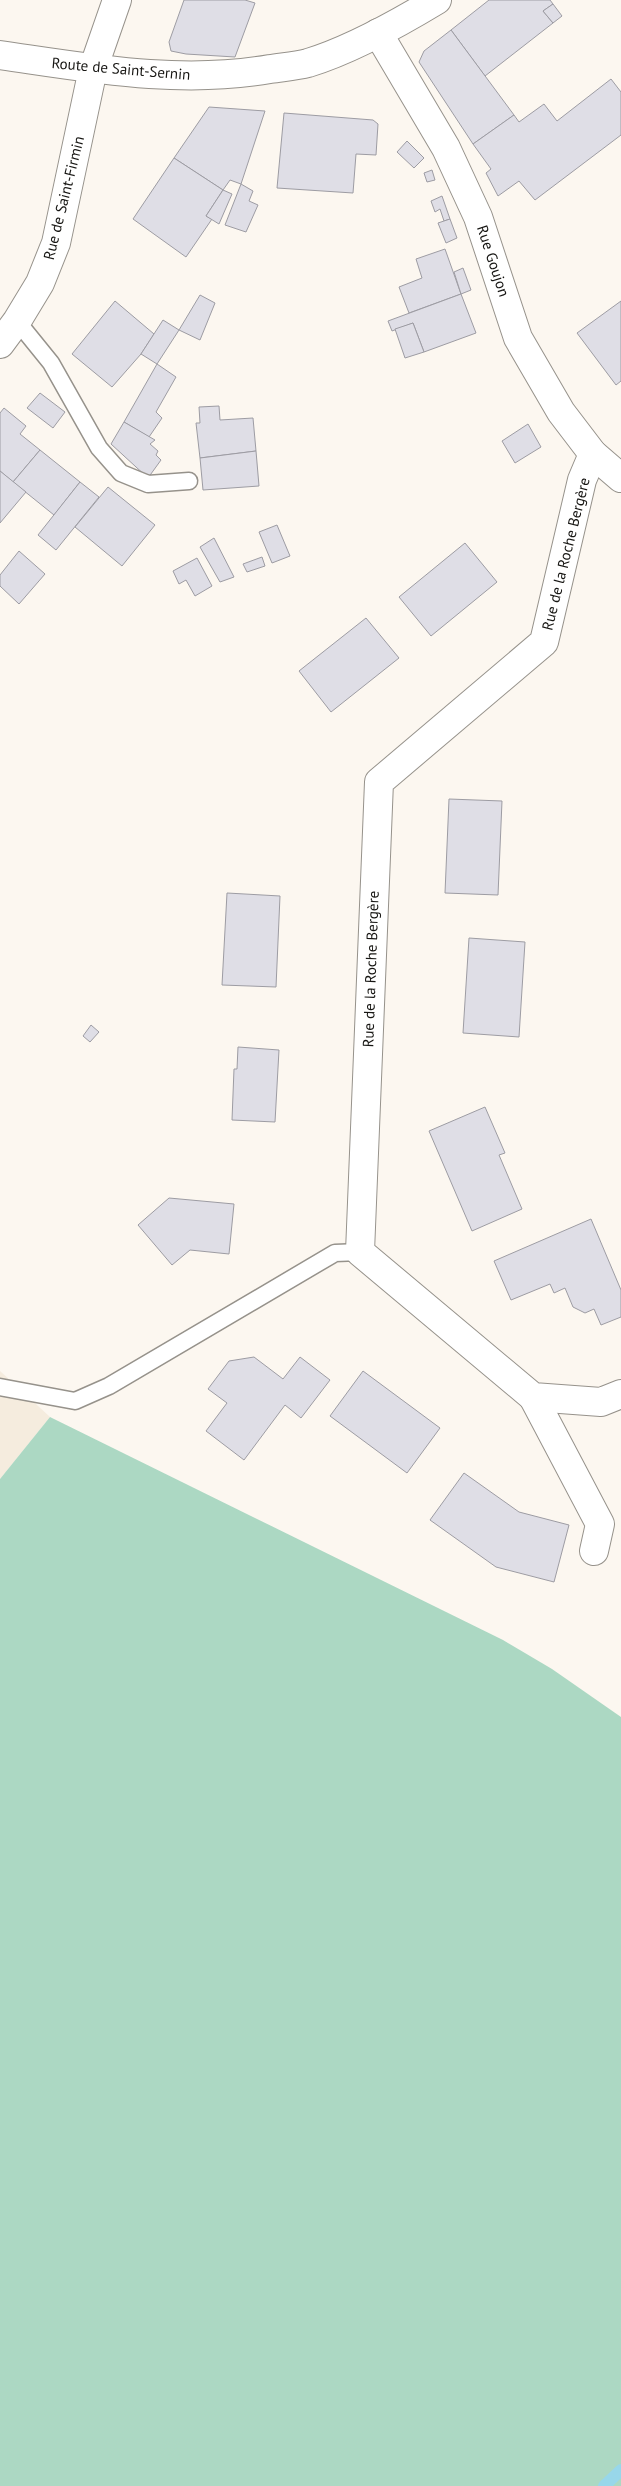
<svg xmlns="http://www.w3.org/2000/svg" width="621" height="2486" font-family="'PT Sans',sans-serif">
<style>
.built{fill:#f5ecde}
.green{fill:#acd8c3}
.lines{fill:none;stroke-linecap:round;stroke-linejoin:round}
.stream{stroke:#98d7ea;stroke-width:12}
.building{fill:#dfdee6;stroke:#9d9ca3}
.lane-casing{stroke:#96928b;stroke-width:19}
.street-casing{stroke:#96928b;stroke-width:30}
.secondary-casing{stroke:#96928b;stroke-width:30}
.lane{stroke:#fff;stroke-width:16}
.street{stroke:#fff;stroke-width:28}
.secondary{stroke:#fff;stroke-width:28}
.labels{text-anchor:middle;stroke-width:4.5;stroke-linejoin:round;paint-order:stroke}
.street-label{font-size:15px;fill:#171613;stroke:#fff}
</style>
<rect width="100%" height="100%" fill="#fcf7f0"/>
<path class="built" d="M0,1371l50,46 -50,62z"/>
<path class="green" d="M50,1417l453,223 49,29 69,48v769h-621v-1007z"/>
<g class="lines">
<path class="stream" d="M604,2486l17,-16"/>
</g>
<g class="building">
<path d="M184,0h61l10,3 -20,54 -49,-3 -15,-3 -2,-9z"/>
<path d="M489,0h61l3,4 -10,7 10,12 -68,53 -34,-46z"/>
<path d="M553,4l9,12 -9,7 -10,-12z"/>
<path d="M451,30l63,85 -41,29 -54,-82 5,-11z"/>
<path d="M611,79l10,13v43l-86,65 -16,-19 -21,15 -12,-23 5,-4 -18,-25 41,-29 5,7 25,-18 13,17z"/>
<path d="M209,107l56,4 -24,73 -11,-4 -7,10 -49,-32z"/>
<path d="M284,113l89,7 5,4 -2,31 -20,-1 -3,39 -76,-5z"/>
<path d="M407,141l17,17 -10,10 -17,-16z"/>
<path d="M174,158l49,32 -17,26 6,3 -26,38 -53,-38z"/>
<path d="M432,170l3,10 -8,2 -3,-9z"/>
<path d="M241,184l12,7 -4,10 9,4 -12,27 -21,-7z"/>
<path d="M223,190l9,4 -13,30 -13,-8z"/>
<path d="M442,196l8,23 -6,2 -4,-12 -5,3 -4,-11z"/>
<path d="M450,219l7,19 -11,5 -8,-20z"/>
<path d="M445,249l16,45 -52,19 -10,-26 23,-9 -6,-19z"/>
<path d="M463,268l8,22 -10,4 -7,-22z"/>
<path d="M461,294l15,39 -52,19 -11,-29 -21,8 -4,-10z"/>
<path d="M200,295l15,8 -15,37 -21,-10z"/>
<path d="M115,301l39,33 -13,20 -29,33 -40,-33z"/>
<path d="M621,301v80l-5,4 -39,-52z"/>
<path d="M163,320l16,10 -22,34 -16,-10z"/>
<path d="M413,323l11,29 -19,6 -10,-29z"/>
<path d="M157,364l19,13 -20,35 6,6 -13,19 -25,-15z"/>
<path d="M40,393l25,19 -12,16 -26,-20z"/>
<path d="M219,406l1,14 33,-2 3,33 -56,7 -4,-35h4l-1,-16z"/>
<path d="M4,408l22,18 -6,8 20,16 -27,32 -13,-11v-58z"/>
<path d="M124,422l31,18 -5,4 8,7 -2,4 5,5 -13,18 -37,-34z"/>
<path d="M528,424l13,23 -26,16 -13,-22z"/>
<path d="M40,450l40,32 -26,33 -41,-33z"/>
<path d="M256,451l3,35 -56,4 -3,-32z"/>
<path d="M0,471l26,21 -26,31z"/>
<path d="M80,482l19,15 -43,53 -18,-15z"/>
<path d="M108,487l47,38 -33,41 -47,-39z"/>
<path d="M277,525l13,31 -18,7 -13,-31z"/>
<path d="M214,538l20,39 -14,5 -20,-35z"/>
<path d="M465,543l32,39 -66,54 -32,-39z"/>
<path d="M19,551l26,23 -26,30 -19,-18v-11z"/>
<path d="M262,557l3,9 -18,6 -4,-8z"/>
<path d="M197,558l15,28 -17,10 -9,-16 -7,4 -6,-13z"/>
<path d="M366,618l33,40 -68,54 -32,-41z"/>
<path d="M449,799l53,2 -4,94 -53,-2z"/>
<path d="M227,893l53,3 -4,91 -54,-2z"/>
<path d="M469,938l56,4 -6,95 -56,-4z"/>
<path d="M91,1025l8,7 -9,10 -7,-6z"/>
<path d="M238,1047l41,3 -4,72 -43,-2 2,-51h3z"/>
<path d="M485,1107l20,46 -6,2 23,54 -50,22 -43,-100z"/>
<path d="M169,1198l65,6 -5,50 -39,-4 -18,15 -34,-40z"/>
<path d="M591,1219l30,71v27l-20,8 -7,-16 -9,4 -12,-6 -8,-19 -11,5 -4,-9 -39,16 -17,-39z"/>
<path d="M254,1357l29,22 17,-22 30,23 -29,38 -16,-13 -41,55 -38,-29 21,-28 -19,-14 21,-28z"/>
<path d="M363,1371l77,57 -33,45 -77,-57z"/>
<path d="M464,1473l55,39 50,13 -15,57 -58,-15 -66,-47z"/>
</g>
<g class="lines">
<defs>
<g id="lane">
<path d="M17,321l34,42 48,85 22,25 27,11 41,-3"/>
<path d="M0,1387l75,14 34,-15 226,-133 25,-1"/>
</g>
<g id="street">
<path d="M378,33l68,115 32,69 40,121 43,74 32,42 28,24"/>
<path d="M0,344l17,-23 23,-38 16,-40 37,-174 24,-69"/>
<path d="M593,454l-11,26 -38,162 -165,140 -19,470 173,145 68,5 20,-8"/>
<path d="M533,1397l67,127 -6,27"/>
</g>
<path id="secondary" d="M0,55c90,13 180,30 270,14 13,-2 26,-3 38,-6 43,-13 91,-40 129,-63"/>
</defs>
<use href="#lane" class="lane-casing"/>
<use href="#street" class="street-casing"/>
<use href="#secondary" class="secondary-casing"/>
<use href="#lane" class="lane"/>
<use href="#street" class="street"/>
<use href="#secondary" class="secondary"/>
</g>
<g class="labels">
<g class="street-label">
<text transform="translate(121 69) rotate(5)" y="5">Route de Saint-Sernin</text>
<text transform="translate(64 198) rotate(-76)" y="5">Rue de Saint-Firmin</text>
<text transform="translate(493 261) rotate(72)" y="5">Rue Goujon</text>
<text transform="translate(566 554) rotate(-76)" y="5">Rue de la Roche Bergère</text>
<text transform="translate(371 969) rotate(-88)" y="5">Rue de la Roche Bergère</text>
</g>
</g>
</svg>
